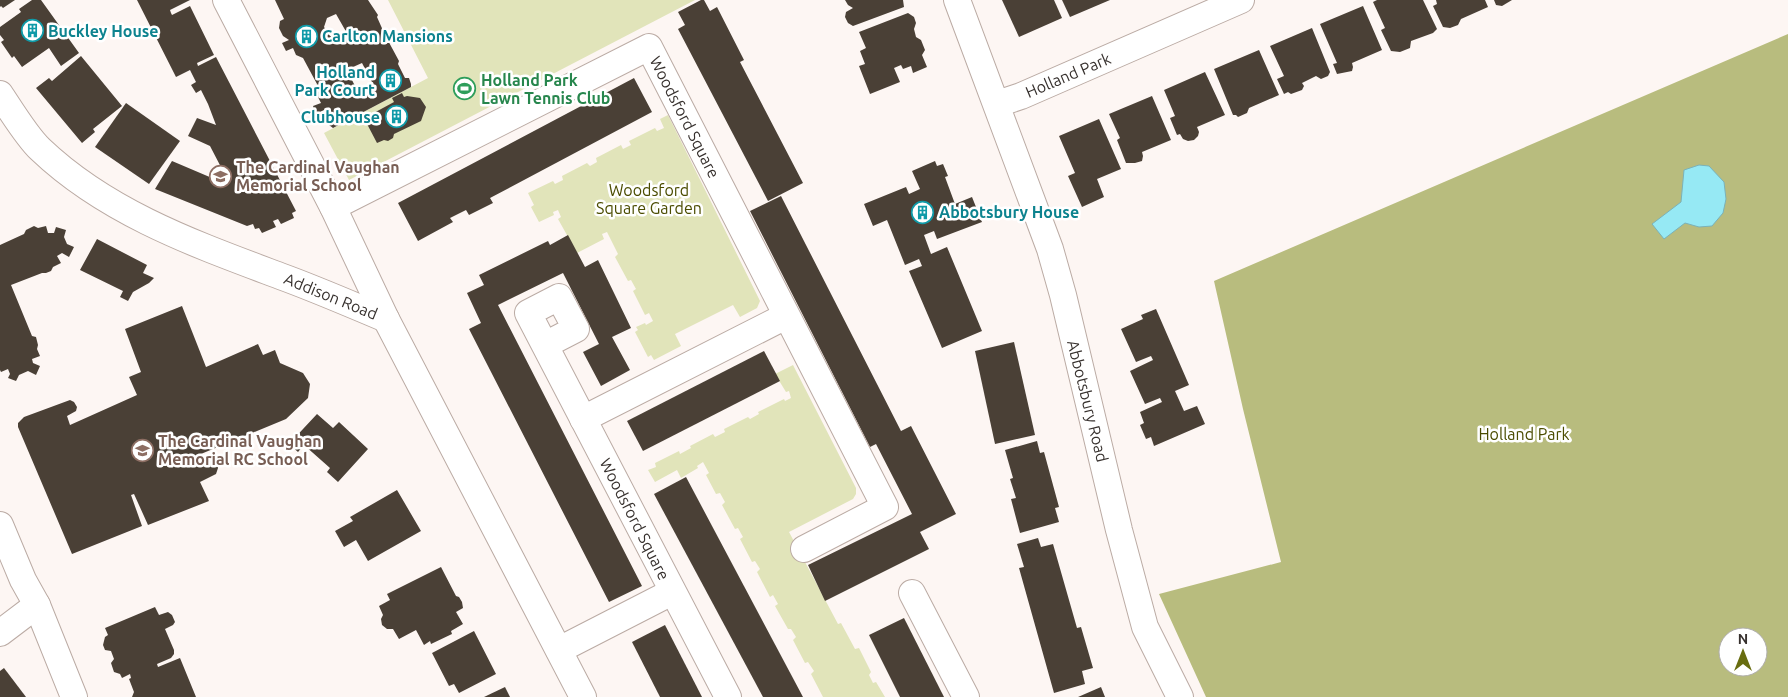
<svg xmlns="http://www.w3.org/2000/svg" width="1788" height="697" font-family="Ubuntu,sans-serif">
<style>
.green{fill:#e1e4ba}
.forest{fill:#b8bc7e;fill-rule:evenodd}
.water{fill:#96e9f4;stroke:#7ab2b9}
.building{fill:#4a4036;fill-rule:evenodd}
.lines{fill:none;stroke-linecap:round;stroke-linejoin:round}
.minor-casing{stroke:#bbaba4;stroke-width:28}
.minor{stroke:#fff;stroke-width:26}
.labels{text-anchor:middle;stroke-width:5;stroke-linejoin:round;paint-order:stroke}
.culture-label{font-size:16px;font-weight:bold;fill:#0d838f;stroke:#fff;text-anchor:start}
.street-label{font-size:16px;fill:#37312e;stroke:#fff}
.leisure-label{font-size:16px;font-weight:bold;fill:#27864d;stroke:#fff;text-anchor:start}
.education-label{font-size:16px;font-weight:bold;fill:#785e54;stroke:#fff;text-anchor:start}
.park-label{font-size:16px;fill:#4b4c00;stroke:#fff}
</style>
<rect width="100%" height="100%" fill="#fdf6f3"/>
<g class="green">
<path d="M388,0h307l-346,180 -25,-47 104,-55z"/>
<path d="M668,115l92,186 -3,7 -17,9 -7,-12 -58,29 6,12 -27,14 -3,-5 -3,2 -13,-25 3,-2 -2,-3 9,-4 1,2 7,-4 -4,-8 -4,2 -12,-24 3,-2 -5,-9 -3,1 -13,-24 3,-3 -11,-22 -5,2 2,5 -27,14 -19,-34 3,-2 -3,-7 -5,2 1,3 -15,7 -8,-15 3,-2 -6,-12 25,-12 2,3 8,-4 -1,-4 25,-13 3,3 7,-4 -1,-4 25,-13 2,4 8,-4 -2,-4 26,-13 2,3 7,-3 -4,-9z"/>
<path d="M793,365l63,123v6l-3,5 -64,33 49,92 3,-1 14,26 4,-1 12,24 -2,3 4,8 3,-1 9,15h-62l-12,-23 3,-3 -6,-9 -3,1 -12,-23 3,-3 -5,-8h-3l-13,-23 3,-2 -5,-9 -3,2 -13,-25 3,-3 -5,-8 -3,1 -12,-23 3,-2 -5,-9 -3,1 -13,-24 3,-3 -5,-9 -4,1 -10,-19 3,-2 -6,-11 -6,4 1,2 -17,10 -4,-8 -22,12 -7,-12 8,-3 -1,-4 24,-12 1,3 11,-6 -1,-2 23,-12 2,3 10,-5 -1,-3 24,-12 2,2 9,-5 -1,-2 26,-13 1,2 6,-3 -2,-7 -3,1 -11,-18z"/>
</g>
<path class="forest" d="M1788,34v663h-582l-47,-103 122,-32 -38,-153 -29,-128zM1728,637h30v30h-30z"/>
<path class="water" d="M1699,165l10,1 15,16 2,17 -3,14 -11,13 -13,1 -14,-4 -21,16 -12,-15 29,-22 3,-32z"/>
<g class="building">
<path d="M0,0h15l-12,8 -2,-2 -1,1z"/>
<path d="M32,0h9l38,53 -18,13 -12,-18 -27,19 -8,-11 -2,2 -11,-16 3,-2 -4,-5v-8l21,-15 -2,-3z"/>
<path d="M137,0h53l-20,10 1,3 1,2 18,-9 24,49 -17,8 1,3 18,-9 80,154 -4,2 2,5 -13,6 -3,-5 -5,2 3,6 -14,6 -3,-5 -4,1 -2,-5 -6,2 -92,-37 17,-28 40,17 11,-7 -13,-25 -22,-10 9,-18 19,7 -8,-21 -7,-14 -5,3 -5,-8 5,-3 -6,-12 -14,7z"/>
<path d="M275,0h93l10,15 -1,2 8,18 14,26 -1,3 7,14h4l2,6v3l-78,41 -4,-3 -4,-8 -1,-7 -8,4 -3,-8 8,-3 -6,-12 2,-7 -14,-26 -7,-3 -3,-7 -7,3 -4,-8 7,-3 -6,-4 -4,-8 1,-7 4,-2zM336,14l12,21 -11,5 -7,-4 -6,-9 3,-9zM362,63l12,23 -11,6 -7,-4 -6,-12 3,-9z"/>
<path d="M701,0h3l6,11 7,-4 27,53 -4,2 63,121 -35,18 -90,-172 7,-4 -7,-13z"/>
<path d="M845,0h58l1,7 -51,19 -5,-3 -3,-6 1,-5 7,-4 -5,-3z"/>
<path d="M1002,0h52l8,18 -43,19z"/>
<path d="M1062,0h48l-40,17z"/>
<path d="M1377,0h46l14,29 -4,4 -22,8 -1,7 -10,4 -9,-1 -10,-21 4,-2 -12,-26z"/>
<path d="M1436,0h49l3,7 -27,12 -3,6 -8,3 -7,-1 -10,-21 4,-2z"/>
<path d="M1494,0h18l-10,6 -6,-1z"/>
<path d="M1363,6l19,44 -30,13 1,4 -1,4 -15,3 -4,-10 4,-1 -17,-39z"/>
<path d="M908,13l6,4 2,6 -2,6 2,8 5,3 4,10 -3,5 5,12 -14,6 -2,-7 -8,3 -2,-4 -7,3 6,14 -30,12 -11,-28 6,-2 -5,-13 6,-3 -7,-16z"/>
<path d="M1312,28l18,44 -2,4 -7,3 -5,-3 -14,7 2,3 -2,4 -11,4 -3,-2 -4,2 -7,-15 7,-3 -14,-30z"/>
<path d="M1259,50l20,45 -30,13 -2,5 -9,4 -2,-2h-3l-19,-46z"/>
<path d="M81,56l41,50 -29,23 2,3 -13,11 -46,-55 13,-10 3,3z"/>
<path d="M1205,72l20,43 -28,12 2,5 -1,4 -4,4 -6,1 -5,-2 -3,-5 -3,1 -7,-17 5,-2 -11,-26z"/>
<path d="M634,78l18,34 -162,86 3,5 -24,12 -3,-5 -16,8 3,4 -35,19 -20,-38z"/>
<path d="M402,93l2,4 3,-1 13,2 6,9 -5,14 -27,13 -1,4 -5,3 -4,-1 -7,3 -11,-21 6,-3 -2,-4 24,-13 -2,-4z"/>
<path d="M1152,96l19,44 -29,12 1,4 -1,5 -7,2h-9l-9,-23 3,-2 -11,-24z"/>
<path d="M126,103l54,38 -31,43 -54,-37z"/>
<path d="M1099,119l22,50 -24,10 7,18 -22,10 -14,-31 7,-3 -16,-37z"/>
<path d="M935,161l2,5 6,-2 5,12 -3,1 10,27 17,-7 10,25 -45,17 -3,-8 -10,4 7,19 16,-7 35,84 -40,17 -33,-77 13,-5 -3,-7 -14,6 -18,-45 -14,6 -9,-22 42,-17 3,7 11,-5 -8,-18z"/>
<path d="M781,196l120,235 10,-5 45,88 -36,18 9,17 -104,52 -17,-36 104,-51 -36,-70 -6,3 -120,-236z"/>
<path d="M34,226l4,2 8,-2 2,7h6l2,-6 10,3 -2,7 3,7 7,3 -5,10 -7,-4 -5,3 4,7 -8,4 -2,4 -5,2h-4l-31,12 21,51 4,1 2,8 -1,4 3,7 -8,3 1,4 7,3 -4,9 -8,-4 -9,4 -3,6 -8,-3 2,-4 -2,-5 -7,3 -1,-2v-125l24,-11 2,-4z"/>
<path d="M568,235l17,32 13,-7 33,68 -19,9 18,33 -29,16 -18,-34 16,-8 -36,-71 -65,32 144,281 -33,16 -140,-273 12,-6 -14,-30 17,-8 -5,-10 69,-34 2,4z"/>
<path d="M97,239l50,26 -4,8 11,5 -5,5 -16,9 -5,9 -8,-4 3,-6 -43,-21z"/>
<path d="M182,306l24,61 52,-23 5,11 12,-5 5,13 23,10 7,11 -2,14 -22,21 -90,37 3,7 13,-4 5,4 1,5 -2,6 -16,8 9,19 -61,24 -14,-31 -3,1 11,31 -70,28 -54,-127v-4l6,-6 46,-17 4,2 3,5 -1,4 -9,5 3,9 67,-30 -8,-18 12,-5 -16,-43z"/>
<path d="M1156,309l33,76 -14,6 9,20 13,-5 8,18 -51,22 -3,-9 -5,2 -6,-14 4,-2 -4,-11 22,-10 -2,-4 -15,6 -15,-33 23,-11 -2,-4 -15,6 -15,-33 22,-10 -2,-4z"/>
<path d="M1014,342l21,93 -40,9 -20,-93z"/>
<path d="M764,351l16,30 -137,70 -16,-30z"/>
<path d="M317,414l16,14 6,-6 29,27 -30,33 -11,-10 3,-4 -26,-23 -6,7 -9,-8z"/>
<path d="M1037,441l3,12 4,-1 15,55 -4,1 4,14 -39,11 -9,-34 5,-1 -6,-19 3,-1 -8,-28z"/>
<path d="M686,477l117,220h-40l-109,-203z"/>
<path d="M397,490l24,41 -53,30 -12,-21 -12,7 -9,-16 18,-10 -3,-4z"/>
<path d="M1038,538l3,9 12,-3 24,84 4,-1 12,41 -11,3 3,13 -31,9 -35,-125 5,-1 -7,-23z"/>
<path d="M441,567l15,29 3,1 3,5 1,6 -7,4 7,12 -12,7 1,3 -21,10 -1,-3 -6,4 -8,-15 -17,9 -6,-10h-6l-5,-4 -1,-6 2,-4 -4,-9 11,-6 -3,-6z"/>
<path d="M155,607l4,8 9,-3 4,3 3,7 -2,3 -8,4 9,21v4l-3,4 -14,6 1,3 22,-9 16,39h-64l2,-5 -5,-13 2,-1 -1,-4 -8,4 -2,-4 -6,-2 -3,-9 3,-4 -3,-8 -6,-1 -2,-5 2,-8 3,-2 -3,-7z"/>
<path d="M904,618l40,79h-44l-31,-62z"/>
<path d="M665,625l37,72h-42l-28,-55z"/>
<path d="M474,631l22,43 -37,19 -5,-9 -5,2 -17,-33z"/>
<path d="M4,668l22,29h-26v-26z"/>
<path d="M505,687l5,10h-26z"/>
<path d="M1101,687l4,10h-27z"/>
</g>
<g class="lines">
<defs>
<g id="minor">
<path d="M226,0l107,207 53,112 197,378"/>
<path d="M957,0l93,249 13,46 56,235 26,97 35,70"/>
<path d="M0,94c10,15 27,43 40,55 67,64 155,95 240,127 36,13 70,28 106,43"/>
<path d="M997,104l24,-8 220,-96"/>
<path d="M333,207l316,-160 236,460 -81,42"/>
<path d="M545,345l31,-16 -17,-32 -31,16 200,384"/>
<path d="M583,419l203,-103"/>
<path d="M0,525l23,55 14,25 37,92"/>
<path d="M912,593l54,104"/>
<path d="M0,633l37,-28"/>
<path d="M559,650l113,-58"/>
</g>
</defs>
<use href="#minor" class="minor-casing"/>
<use href="#minor" class="minor"/>
</g>
<defs>
<symbol id="building-ring" viewBox="-11 -11 22 22"><circle r="9.5" fill="#fff" stroke="#0f9aa8" stroke-width="1.5"/><path d="M-4-6H4V6H1V3H-1V6H-4ZM-2.5-4.3h1.7v1.8h-1.7ZM.8-4.3h1.7v1.8H.8ZM-2.5-1h1.7V.8h-1.7ZM.8-1h1.7V.8H.8Z" fill="#0f9aa8"/></symbol>
<symbol id="stadium-ring" viewBox="-11 -11 22 22"><circle r="9.5" fill="#fff" stroke="#2e9e5b" stroke-width="1.5"/><path d="M0-5a6.5 5 0 1 0 0 10a6.5 5 0 1 0 0-10ZM-3.5-1.8h7v3.6h-7Z" fill="#2e9e5b"/></symbol>
<symbol id="school-ring" viewBox="-11 -11 22 22"><circle r="9.5" fill="#fff" stroke="#8d6e63" stroke-width="1.5"/><path d="M0-5L7-2L0 1L-7-2ZM-4 1L0 2.5L4 1V4Q0 6-4 4Z" fill="#8d6e63"/></symbol>
</defs>
<g fill-rule="evenodd">
<use href="#building-ring" x="20" y="18" width="25" height="25"/>
<use href="#building-ring" x="294" y="24" width="25" height="25"/>
<use href="#building-ring" x="378" y="68" width="25" height="25"/>
<use href="#stadium-ring" x="452" y="76" width="25" height="25"/>
<use href="#building-ring" x="384" y="104" width="25" height="25"/>
<use href="#school-ring" x="208" y="164" width="25" height="25"/>
<use href="#building-ring" x="910" y="200" width="25" height="25"/>
<use href="#school-ring" x="130" y="438" width="25" height="25"/>
</g>
<g class="labels">
<g class="culture-label">
<text x="48" y="37">Buckley House</text>
<text x="322" y="42">Carlton Mansions</text>
<text x="375" y="78" text-anchor="end">Holland<tspan x="375" dy="18">Park Court</tspan></text>
<text x="380" y="123" text-anchor="end">Clubhouse</text>
<text x="939" y="218">Abbotsbury House</text>
</g>
<g class="street-label">
<text transform="translate(1068 75) rotate(-23)" y="6">Holland Park</text>
<text transform="translate(685 117) rotate(63)" y="6">Woodsford Square</text>
<text transform="translate(331 296) rotate(22)" y="6">Addison Road</text>
<text transform="translate(1088 401) rotate(76)" y="6">Abbotsbury Road</text>
<text transform="translate(635 519) rotate(63)" y="6">Woodsford Square</text>
</g>
<g class="leisure-label">
<text x="481" y="86">Holland Park<tspan x="481" dy="18">Lawn Tennis Club</tspan></text>
</g>
<g class="education-label">
<text x="236" y="173">The Cardinal Vaughan<tspan x="236" dy="18">Memorial School</tspan></text>
<text x="158" y="447">The Cardinal Vaughan<tspan x="158" dy="18">Memorial RC School</tspan></text>
</g>
<g class="park-label">
<text x="649" y="196">Woodsford<tspan x="649" dy="18">Square Garden</tspan></text>
<text x="1524" y="440">Holland Park</text>
</g>
</g>
<g transform="translate(1743 652)"><circle r="24" fill="#ffffff" stroke="#afadab"/>
<path d="M0-4L9 19L0 12L-9 19Z" fill="#686d10"/>
<text y="-8" font-size="14" font-weight="bold" text-anchor="middle" fill="#37312e">N</text>
</g>
</svg>
